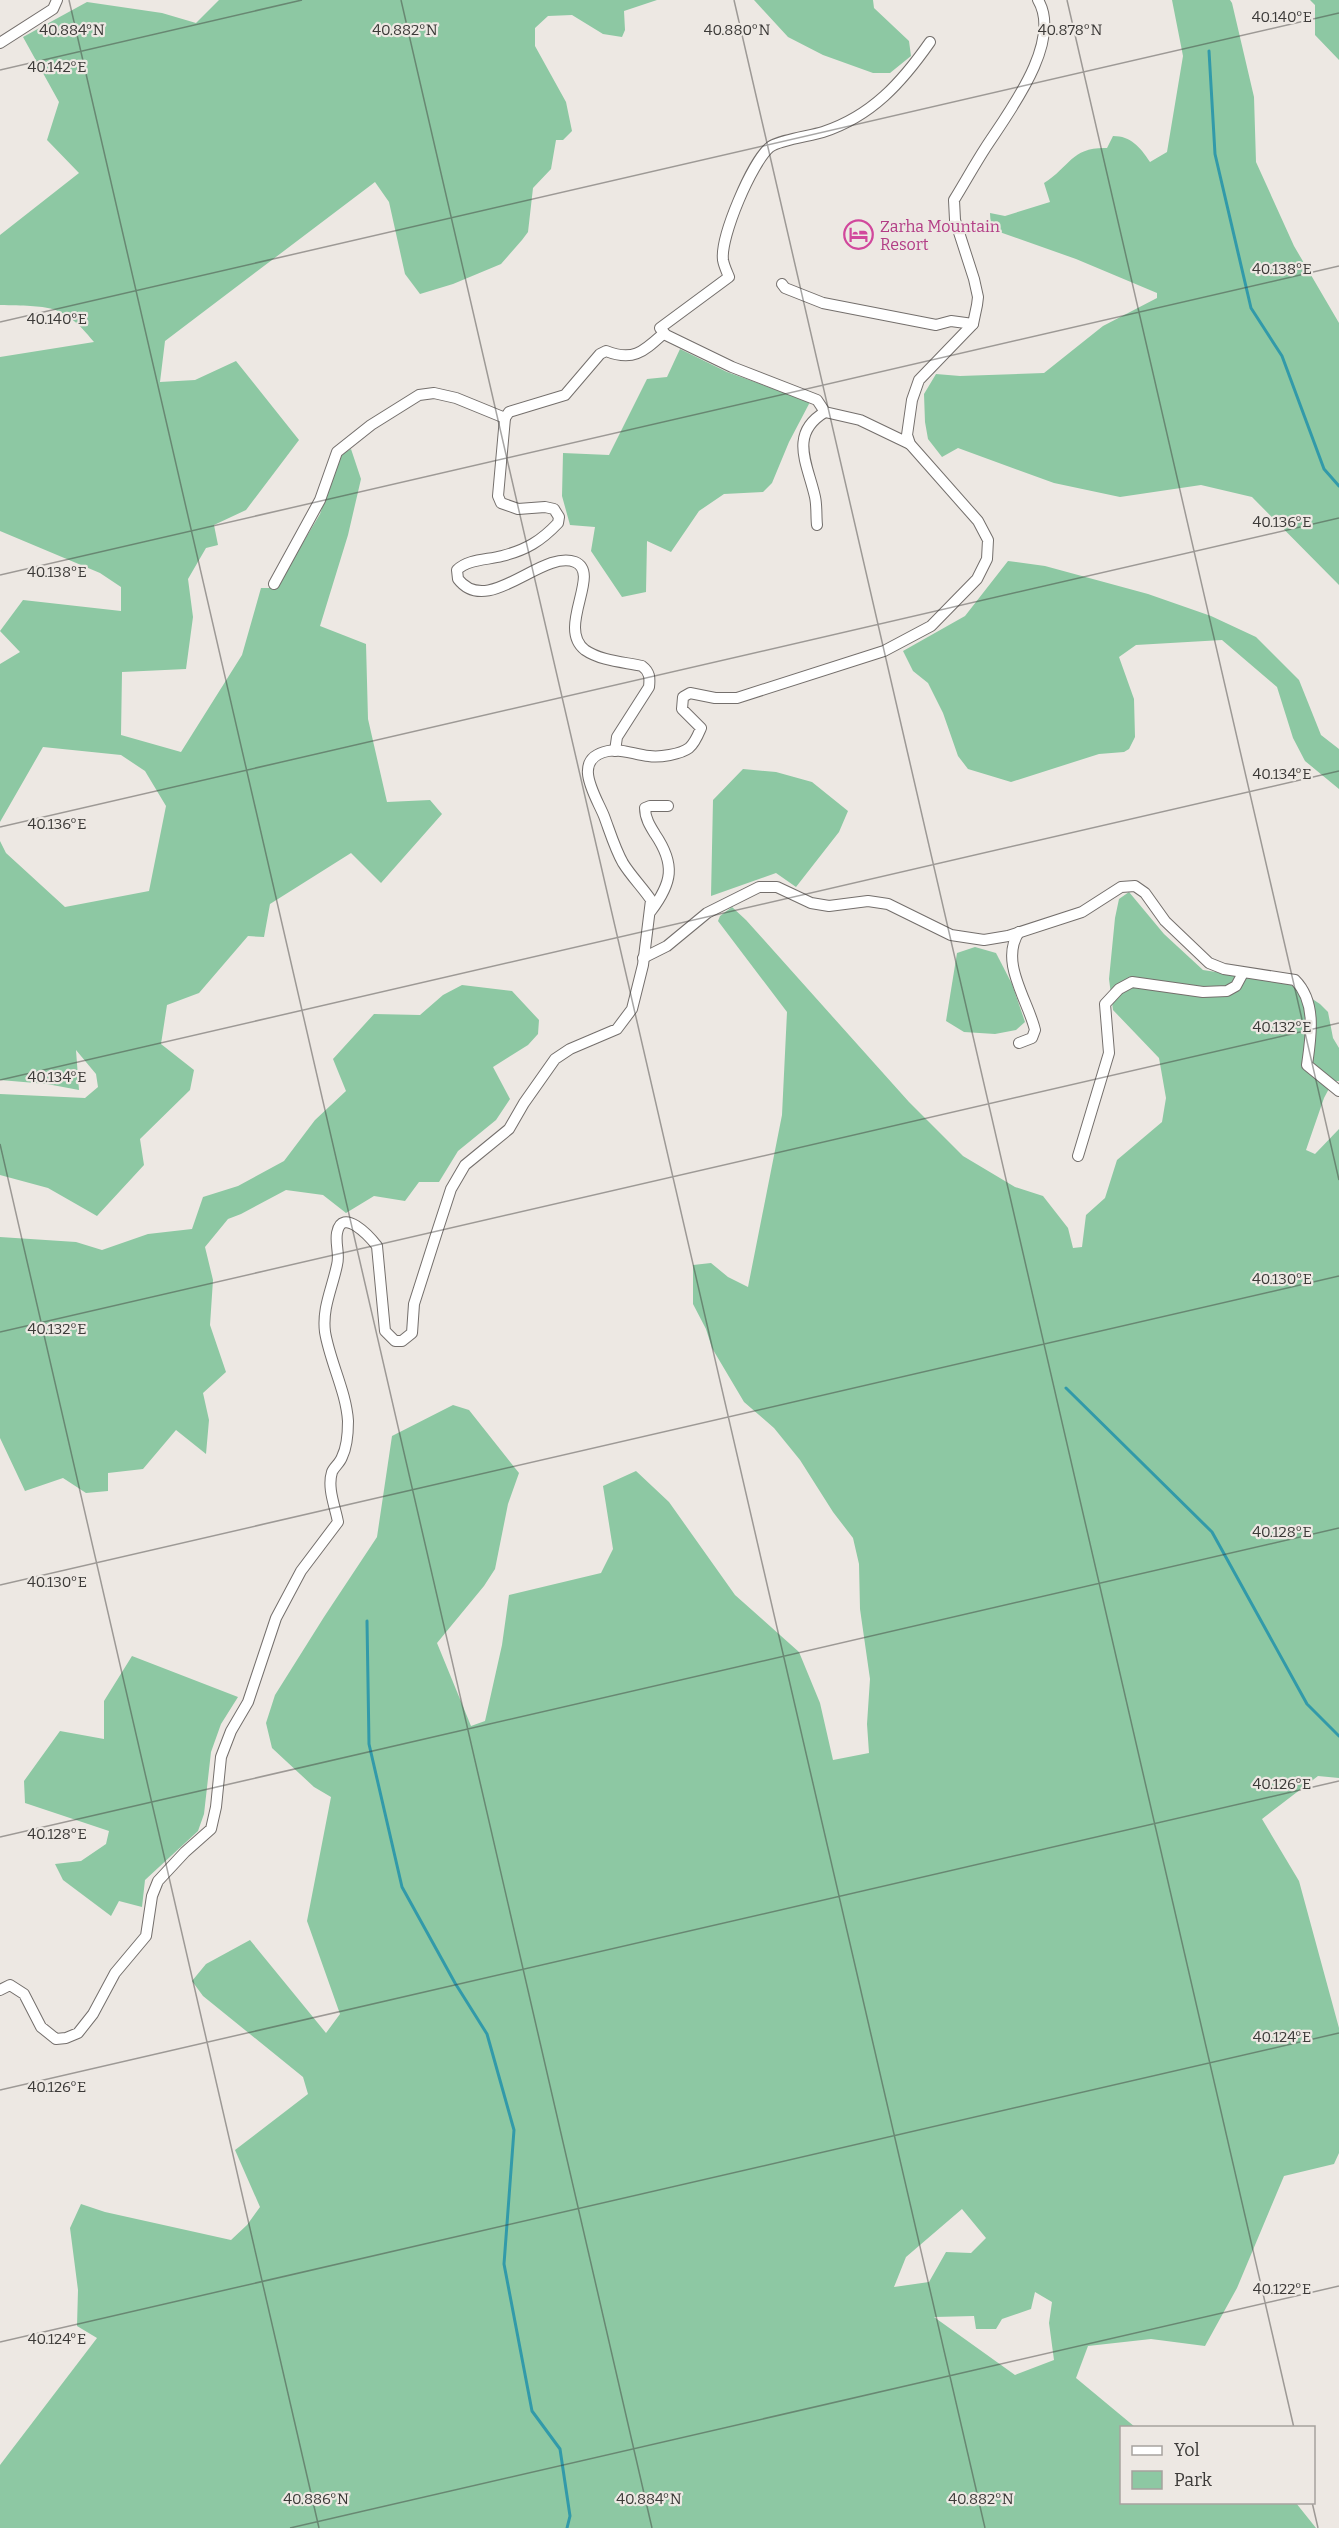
<svg xmlns="http://www.w3.org/2000/svg" width="1339" height="2528" font-family="Bitter,serif">
<style>
.green{fill:#8dc8a3;fill-rule:evenodd}
.lines{fill:none;stroke-linecap:round;stroke-linejoin:round}
.stream{stroke:#329aa9;stroke-width:3}
.minor-casing{stroke:#746f6c;stroke-width:12}
.minor{stroke:#fff;stroke-width:10}
.ticks{fill:none;stroke:#3c3a38;stroke-width:1.5;stroke-opacity:0.45}
.labels{text-anchor:middle;stroke-width:4.5;stroke-linejoin:round;paint-order:stroke}
.hotel-label{font-size:16px;fill:#b23c85;stroke:#ede8e3;text-anchor:start}
.ticks-label{font-size:15px;text-anchor:middle;fill:#3c3a38;stroke:#ede8e3;stroke-width:4.5;stroke-linejoin:round;paint-order:stroke}
</style>
<rect width="100%" height="100%" fill="#ede8e3"/>
<g class="green">
<path d="M219,0h438l-33,11 1,19 -3,7 -19,-3 -31,-19 -24,1 -13,12v18l31,56 6,29 -9,9h-7l-5,29 -18,19 -5,44 -6,8 -21,24 -48,20 -33,10 -15,-20 -16,-72 -14,-20 -210,159 -5,41 35,-2 41,-19 63,79 -53,70 -32,15 4,20 -12,3 -18,31 5,38 -7,52 -64,3 -1,63 60,17 61,-97 19,-67h15l44,-74 20,-59 11,-6 10,30 -13,56 -28,91 46,18 2,75 19,83 43,-2 12,14 -61,69 -30,-30 -81,51 -6,33 -16,-1 -49,57 -32,12 -6,39 33,26 -4,20 -50,49 4,26 -47,51 -49,-28 -48,-13v-81l85,4 13,-11 -2,-13 -20,-24 3,40 -32,-6 -47,-4v-239l6,12 59,54 84,-16 17,-85 -21,-35 -24,-16 -78,-8 -43,75v-158l20,-12 -20,-21 23,-31 98,11v-24l-21,-14 -100,-42v-174l94,-15c-32,-40 -46,-35 -94,-37v-70l79,-62 -32,-33 12,-38 -36,-65 64,-35 75,11 34,10z"/>
<path d="M754,0h119l1,8 35,33 2,15 -21,17h-17l-50,-18 -35,-18z"/>
<path d="M1172,0h58l2,3 22,94 2,65 38,84 45,77v262l-87,-88 -51,-12 -81,12 -66,-14 -96,-35 -16,9 -14,-18 -3,-17 -1,-28 12,-20 24,2 84,-3 59,-47 54,-28v-5l-81,-34 -85,-30 -1,-16 15,3 45,-14 -6,-19c27,-17 27,-36 63,-35l6,-12c18,0 27,11 37,26l17,-10 16,-96z"/>
<path d="M1310,0h29v60l-24,-25v-30z"/>
<path d="M680,349l47,23 83,30 -21,40 -17,41 -9,9 -39,2 -25,17 -28,41 -24,-11 -1,51 -24,5 -31,-46 4,-24 -25,-2 -8,-29 1,-43 46,2 38,-76 20,-2z"/>
<path d="M1008,561l37,5 103,28 63,22 45,21 43,43 22,55 18,14v40l-34,-28 -12,-23 -16,-51 -55,-47 -86,5 -17,12 15,42 1,38 -6,12 -5,3 -25,2 -88,28 -43,-13 -10,-13 -15,-43 -15,-30 -15,-12 -10,-20 62,-35z"/>
<path d="M743,769l33,3 36,10 36,29 -9,21 -43,55 -20,-14 -65,23 2,-96z"/>
<path d="M1129,892l35,42 39,36 85,13 32,21 8,8 5,26 6,10v33h-6l-9,17 -18,52 9,4 24,-25v649l-21,-2 -56,43 37,62 40,147v125l-5,11 -50,12 -47,112 -32,58 -54,-7 -63,7 -12,32 59,49 -13,1v74l174,1 20,25h-1316v-63l97,-127 -20,-12 1,-36 -8,-62 11,-24 24,8 126,28 16,-15 13,-18 -25,-57 73,-56 -5,-17 -100,-81 -11,-15 14,-17 44,-24 76,93 14,-19 -33,-93 24,-124 -17,-10 -42,-39 -6,-25 9,-28 49,-78 53,-80 15,-101 61,-31 16,5 50,63 -11,31 -13,65 -11,17 -47,57 34,83 14,-5 17,-76 7,-50 92,-22 12,-24 -10,-63 33,-15 33,31 66,93 64,57 21,51 13,57 36,-7 -2,-29 3,-45 -10,-70 -1,-45 -6,-26 -20,-26 -33,-52 -26,-32 -30,-26 -32,-54 -6,-19 -13,-25v-39l18,-2 17,14 20,10 34,-172 5,-103 -69,-91 2,-5 12,-9 14,13 163,182 54,54 52,31 28,9 25,32 5,20 9,-1 4,-32 19,-17 12,-38 45,-38 4,-24 -7,-40 -46,-48 -4,-31 6,-61 4,-19zM962,2209l24,29 -15,15 -25,-1 -17,30 -35,5 12,-30zM1035,2292l17,10 -3,21 5,37 -39,15 -81,-58 40,-1 2,13h20l6,-10 29,-10z"/>
<path d="M975,947l21,6 16,31 13,38 -9,8 -21,4 -31,-2 -18,-11 11,-68z"/>
<path d="M462,985l50,6 27,29 -1,14 -10,11 -35,22 17,32 -14,21 -38,31 -19,31h-20l-14,19 -31,-5 -28,17 -23,-18 -37,-5 -45,24 -13,5 -23,28 8,33 -3,45 16,47 -23,21 6,27 -3,34 -30,-24 -33,39 -35,4v18l-22,2 -23,-15 -38,13 -25,-53v-201l76,5 26,8 46,-16 44,-5 11,-32 35,-11 46,-25 31,-41 31,-29 -13,-32 41,-45 46,1 23,-20z"/>
<path d="M132,1656l106,41 -17,27 -10,28 -7,62 -6,17 -53,49 -3,27 -23,-6 -8,15 -48,-36 -8,-16 26,-3 25,-17 3,-13 -84,-28 -1,-22 36,-50 44,8v-38z"/>
</g>
<g class="lines">
<g class="stream">
<path d="M1209,51l6,103 36,154 31,48 42,113 15,17"/>
<path d="M1066,1388l146,144 95,172 32,32"/>
<path d="M367,1621l2,123 33,143 53,96 32,51 27,96 -10,134 28,147 28,38 10,67 -3,12"/>
</g>
<defs>
<g id="minor">
<path d="M0,43l53,-34 4,-9"/>
<path d="M782,284l3,4 38,15 113,22 15,-4 22,3"/>
<path d="M505,418l4,-6 56,-17 35,-41 6,-3c28,11 38,0 58,-18"/>
<path d="M910,444l-50,-24 -35,-8 -8,-12 -85,-33 -66,-32 -6,-7 69,-51c-2,-5 -5,-11 -6,-17 -3,-23 29,-98 47,-113 9,-7 40,-11 53,-15 49,-16 79,-50 107,-90"/>
<path d="M817,525c-1,-9 0,-19 -2,-28 -7,-32 -27,-63 10,-85"/>
<path d="M274,584l46,-84 17,-48 34,-27 48,-30 15,-2 22,5 49,20 -7,78 3,7 17,6 27,-2 9,2 5,8 -1,6c-17,18 -32,27 -56,33 -15,4 -34,3 -45,14l1,9c30,39 84,-30 117,-17 27,11 -19,66 10,88 16,11 39,12 57,16 8,6 8,12 7,21l-32,50 -2,14"/>
<path d="M651,911c21,-28 25,-46 4,-77 -5,-8 -10,-16 -10,-26l5,-2h18"/>
<path d="M643,958l24,-12 40,-33 52,-26h18l34,16 18,3 39,-5 20,3 63,31 33,5 24,-4 74,-24 39,-25 14,-1 10,7 20,28 44,42 15,6 71,11c22,22 16,57 12,85l32,26"/>
<path d="M1019,1043l13,-5 3,-8c-7,-30 -36,-68 -16,-98"/>
<path d="M1078,1156l31,-103 -4,-49 14,-15 13,-7 71,10 24,-1 9,-5 7,-13"/>
<path d="M0,1990l10,-5 14,9 17,33 15,12 10,-1 12,-5 15,-19 22,-41 31,-37 6,-40 6,-15 27,-29 26,-23 5,-22 5,-50 10,-26 17,-29 28,-84 25,-47 37,-49c-3,-16 -11,-34 -6,-50 2,-5 8,-9 10,-15 5,-10 6,-25 6,-36 -2,-30 -18,-59 -23,-89 -3,-24 7,-43 12,-67 3,-11 -2,-21 0,-32 5,-27 33,4 40,13l8,85 10,10h7l10,-8 2,-29 22,-69 15,-46 14,-24 44,-36 15,-26 31,-44 15,-10 47,-20 15,-20 11,-44 8,-65c-8,-12 -20,-24 -28,-37 -8,-14 -13,-31 -19,-47 -8,-20 -34,-57 4,-65 14,-3 27,4 41,5 10,2 32,-2 40,-8 6,-5 9,-13 12,-20l-19,-19 1,-12 7,-4 25,5h22l147,-47 47,-25 46,-47 10,-20 1,-19 -10,-19 -68,-77 -3,-9 5,-35 7,-20 54,-56 4,-19 1,-8 -4,-18 -19,-59 -1,-20c11,-18 21,-36 32,-53 22,-34 77,-105 52,-147"/>
</g>
</defs>
<use href="#minor" class="minor-casing"/>
<use href="#minor" class="minor"/>
</g>
<path class="ticks" d="M69,0l583,2528M401,0l584,2528M734,0l560,2428M1067,0l272,1180M0,70l302,-70M0,322l1339,-309M0,575l1339,-309M0,827l1339,-309M0,1080l1339,-309M0,1144l319,1384M0,1332l1339,-309M0,1585l1339,-309M0,1837l1339,-309M0,2090l1339,-309M0,2342l1339,-309M1312,2502l6,26M290,2528l1049,-242"/>
<defs>
<symbol id="hotel-ring" viewBox="-11 -11 22 22"><circle r="9.5" fill="#ede8e3" stroke="#d1479c" stroke-width="1.5"/><path d="M-6-4.5h1.5V1H6V5H4.5V3h-9V5H-6ZM-4 0a1.8 1.8 0 1 1 3.6 0ZM.5 0V-2.5h3Q6-2.5 6 0Z" fill="#d1479c"/></symbol>
</defs>
<g fill-rule="evenodd">
<use href="#hotel-ring" x="842" y="218" width="33" height="33"/>
</g>
<g class="labels">
<g class="hotel-label">
<text x="880" y="232">Zarha Mountain<tspan x="880" dy="18">Resort</tspan></text>
</g>
</g>
<g class="ticks-label">
<text x="1282" y="22">40.140°E</text>
<text x="72" y="35">40.884°N</text>
<text x="405" y="35">40.882°N</text>
<text x="737" y="35">40.880°N</text>
<text x="1070" y="35">40.878°N</text>
<text x="57" y="72">40.142°E</text>
<text x="1282" y="274">40.138°E</text>
<text x="57" y="324">40.140°E</text>
<text x="1282" y="527">40.136°E</text>
<text x="57" y="577">40.138°E</text>
<text x="1282" y="779">40.134°E</text>
<text x="57" y="829">40.136°E</text>
<text x="1282" y="1032">40.132°E</text>
<text x="57" y="1082">40.134°E</text>
<text x="1282" y="1284">40.130°E</text>
<text x="57" y="1334">40.132°E</text>
<text x="1282" y="1537">40.128°E</text>
<text x="57" y="1587">40.130°E</text>
<text x="1282" y="1789">40.126°E</text>
<text x="57" y="1839">40.128°E</text>
<text x="1282" y="2042">40.124°E</text>
<text x="57" y="2092">40.126°E</text>
<text x="1282" y="2294">40.122°E</text>
<text x="57" y="2344">40.124°E</text>
<text x="316" y="2504">40.886°N</text>
<text x="649" y="2504">40.884°N</text>
<text x="981" y="2504">40.882°N</text>
</g>
<rect x="1120" y="2426" width="195" height="78" fill="#ede8e3" stroke="#a6a29f" stroke-width="1.5"/>
<rect x="1132" y="2446" width="30" height="9" fill="#ffffff" stroke="#a6a29f" stroke-width="1.5"/>
<text x="1174" y="2456" font-size="18" fill="#3c3a38">Yol</text>
<rect x="1132" y="2471" width="30" height="18" fill="#8dc8a3" stroke="#a6a29f" stroke-width="1.5"/>
<text x="1174" y="2486" font-size="18" fill="#3c3a38">Park</text>
</svg>
